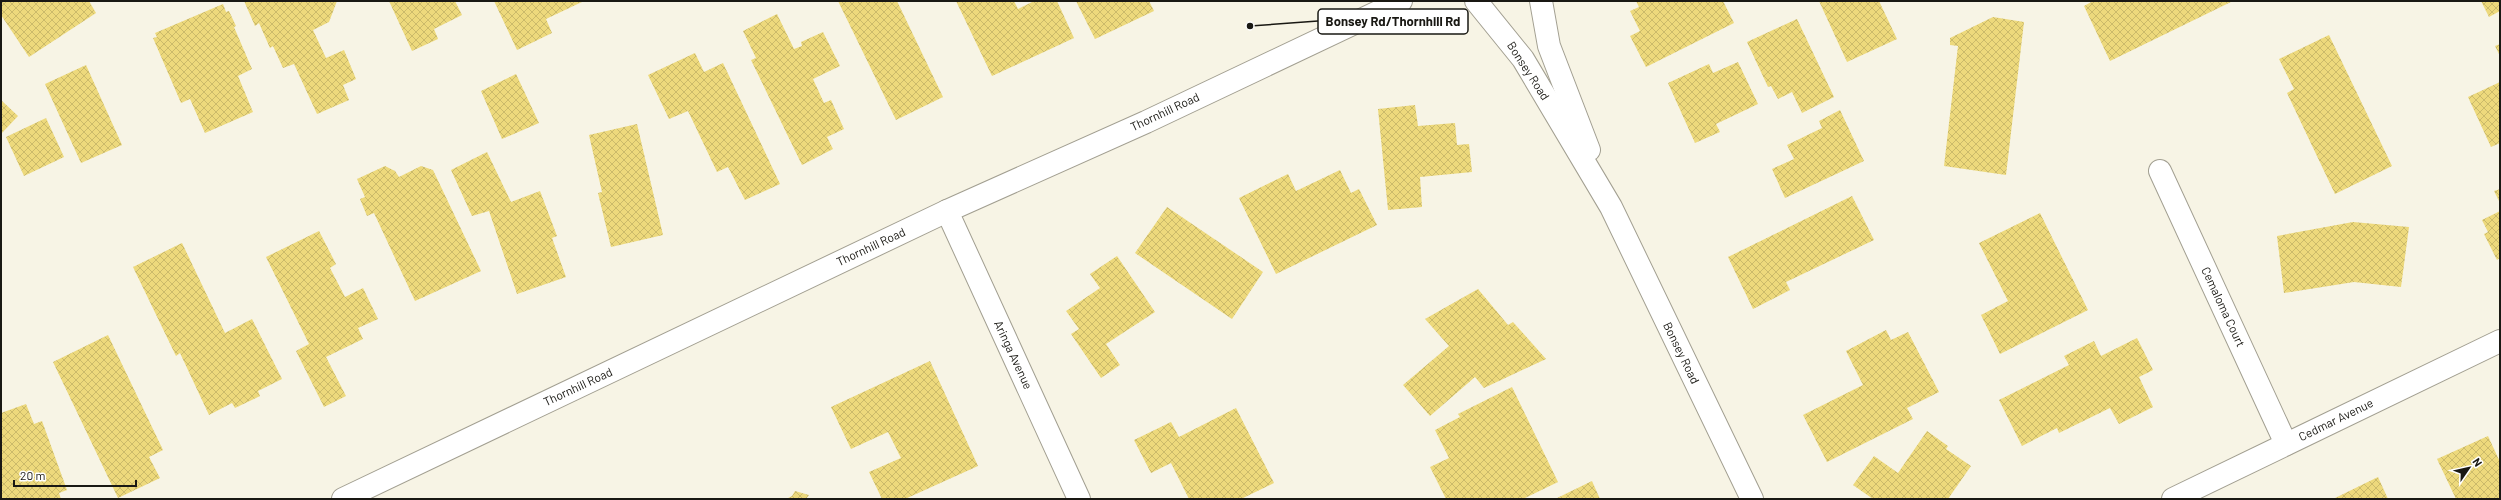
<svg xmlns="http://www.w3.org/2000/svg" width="2501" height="500" font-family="Barlow,sans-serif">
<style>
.building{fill:url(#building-cross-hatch)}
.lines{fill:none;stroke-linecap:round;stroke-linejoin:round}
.minor-casing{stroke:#a29f91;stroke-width:24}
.tertiary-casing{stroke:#a29f91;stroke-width:24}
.minor{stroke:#fff;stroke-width:22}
.tertiary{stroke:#fff;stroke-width:22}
.labels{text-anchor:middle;stroke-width:3.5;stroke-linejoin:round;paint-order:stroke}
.street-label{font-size:12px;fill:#191813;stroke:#fff}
.leader{fill:none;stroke:#191813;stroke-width:1.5}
.callout-dot{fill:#191813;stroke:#fff;stroke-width:1.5}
.callout{fill:#fff;stroke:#191813;stroke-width:1.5}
.callout-label{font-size:13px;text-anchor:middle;font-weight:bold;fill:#191813}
</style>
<defs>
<pattern id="building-cross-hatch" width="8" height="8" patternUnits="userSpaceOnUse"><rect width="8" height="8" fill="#edd97c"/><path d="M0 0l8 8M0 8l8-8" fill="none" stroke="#cbba6a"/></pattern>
</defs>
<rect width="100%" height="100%" fill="#f7f4e5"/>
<g class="building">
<path d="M1,1h88l7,12 -67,44 -28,-42z"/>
<path d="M244,1h93l-8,21 -16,8 13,28 18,-8 12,29 -13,6 6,15 -32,14 -23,-50 -11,4 -10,-22 -3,2 -11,-25 -4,3z"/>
<path d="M389,1h66l7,14 -28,14 4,10 -26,12z"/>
<path d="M494,1h90l-38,18 6,14 -35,17z"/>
<path d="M838,1h59l46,96 -47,23z"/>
<path d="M956,1h58l4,8 16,-8h23l17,37 -82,38z"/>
<path d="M1076,1h73l5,10 -59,28z"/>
<path d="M1636,1h87l11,22 -88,44 -16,-31 10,-5 -10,-20 9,-4z"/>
<path d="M1819,1h60l18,38 -50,23z"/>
<path d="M2093,1h140l-123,60 -26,-55z"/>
<path d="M2481,1h19v10l-11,6z"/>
<path d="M223,4l3,8 3,-1 7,15 -2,1 18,42 -14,7 15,36 -48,21 -15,-34 -9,4 -28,-65 4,-1 -2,-4z"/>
<path d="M777,14l17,35 8,-3 -1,-4 22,-10 17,34 -27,13 11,24 7,-3 13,29 -17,8 6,12 -31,16 -51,-105 5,-2 -13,-27z"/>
<path d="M1993,17l31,5 -18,153 -62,-9 14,-120 -8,-1v-7z"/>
<path d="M1797,19l37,78 -32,16 -10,-21 -14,7 -7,-13 -3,1 -21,-45z"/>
<path d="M2329,35l63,131 -57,28 -48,-101 7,-4 -15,-30z"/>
<path d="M2500,44v12l-5,-10z"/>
<path d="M695,53l9,19 19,-9 57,121 -35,16 -17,-33 -11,5 -29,-61 -19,8 -21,-44z"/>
<path d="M1738,62l20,42 -42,20 4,8 -25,11 -27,-60 41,-19 4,9z"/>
<path d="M86,65l36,80 -41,18 -36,-79z"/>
<path d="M516,74l23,49 -37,16 -21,-48z"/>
<path d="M2500,82v61l-9,4 -23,-50z"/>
<path d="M1,100l17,16 -17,18z"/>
<path d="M1415,105l3,21 37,-3 2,22 12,-1 3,28 -52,5 2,30 -34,3 -10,-101z"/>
<path d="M1840,110l24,51 -79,37 -13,-29 22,-10 -7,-14 35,-17 -3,-7z"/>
<path d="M46,118l18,39 -40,19 -18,-39z"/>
<path d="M637,124l26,111 -52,12 -13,-54 4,-1 -13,-57z"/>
<path d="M487,152l24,50 29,-11 17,45 -5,2 14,39 -49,17 -28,-83 -17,5 -21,-46z"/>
<path d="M385,166l10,5 4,6 22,-11 12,4 48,101 -66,30 -41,-88 -7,3 -7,-17 5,-2 -8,-18z"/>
<path d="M1340,170l11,23 8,-4 18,36 -101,49 -37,-76 49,-24 8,17z"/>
<path d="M2500,189v14l-6,-12z"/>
<path d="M1852,196l22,44 -88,42 4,8 -37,19 -25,-52z"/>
<path d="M1167,207l96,65 -31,47 -97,-66z"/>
<path d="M2500,211v47l-3,2 -13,-26 4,-2 -6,-12z"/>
<path d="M2040,213l48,97 -88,44 -19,-39 27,-14 -29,-58z"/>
<path d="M2353,222l56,5 -8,60 -47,-5 -70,11 -7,-57z"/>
<path d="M319,231l17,33 -6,4 15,29 18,-9 15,31 -20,9 5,11 -37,18 20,39 -22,11 -28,-56 13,-7 -43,-87z"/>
<path d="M182,243l43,90 27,-14 30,60 -24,12 2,5 -25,12 -3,-5 -23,12 -29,-62 -4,3 -43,-89z"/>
<path d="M1117,256l38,56 -49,32 14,21 -19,13 -30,-44 8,-5 -13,-18 34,-23 -10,-14z"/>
<path d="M1478,289l30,36 5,-3 33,37 -62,29 -9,-11 -45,39 -27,-31 46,-39 -24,-27z"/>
<path d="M1886,330l5,10 17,-8 31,60 -32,16 6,11 -86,43 -24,-47 60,-30 -17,-34z"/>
<path d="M108,335l55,115 -14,7 11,21 -42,20 -65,-136z"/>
<path d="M2137,338l16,32 -14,7 14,30 -34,17 -9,-16 -51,25 -2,-5 -35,18 -23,-46 70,-35 -5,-9 30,-15 7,15z"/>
<path d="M930,361l48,105 -73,33h-23l-13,-27 32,-14 -13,-26 -37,17 -20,-42z"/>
<path d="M1512,387l46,95 -35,17h-77l-16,-32 19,-9 -14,-28 25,-13 -2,-3z"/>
<path d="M26,404l8,20 8,-3 25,69 -8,3 2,6h-60v-86z"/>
<path d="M1236,408l38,75 -33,16h-52l-18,-36 -20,10 -17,-33 37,-18 8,15z"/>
<path d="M1927,431l21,15 -2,3 25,17 -23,33h-75l-20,-14 21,-29 24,17z"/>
<path d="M2488,436l12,26v37h-44l-19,-40z"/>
<path d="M2378,477l10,22h-55z"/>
<path d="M1592,481l8,18h-45z"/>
<path d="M795,491l14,4 -3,4h-20l6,-3z"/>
</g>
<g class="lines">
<defs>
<g id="minor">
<path d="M1476,1l47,58 88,148 141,292"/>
<path d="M1541,1l8,45 40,104"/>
<path d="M2160,171l126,273"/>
<path d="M947,211l132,288"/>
<path d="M2173,499l327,-158"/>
</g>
<path id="tertiary" d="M343,499l604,-288 199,-89 255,-121"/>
</defs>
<use href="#minor" class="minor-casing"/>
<use href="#tertiary" class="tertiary-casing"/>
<use href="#minor" class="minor"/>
<use href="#tertiary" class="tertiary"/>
</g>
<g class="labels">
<g class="street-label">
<text transform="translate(1528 71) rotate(57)" y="4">Bonsey Road</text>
<text transform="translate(1165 112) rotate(-25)" y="4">Thornhill Road</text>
<text transform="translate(871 247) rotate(-25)" y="4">Thornhill Road</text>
<text transform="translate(2223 307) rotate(65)" y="4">Cemaloma Court</text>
<text transform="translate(1681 353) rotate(64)" y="4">Bonsey Road</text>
<text transform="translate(1013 355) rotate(65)" y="4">Aringa Avenue</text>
<text transform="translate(578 387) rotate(-25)" y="4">Thornhill Road</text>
<text transform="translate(2336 420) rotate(-26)" y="4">Cedmar Avenue</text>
</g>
</g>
<path class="leader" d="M1250 26L1318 21"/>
<circle class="callout-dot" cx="1250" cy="26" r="4"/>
<rect class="callout" x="1318" y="9" width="150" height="25" rx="4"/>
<g class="callout-label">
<text x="1393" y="26">Bonsey Rd/Thornhill Rd</text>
</g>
<rect width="2501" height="500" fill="none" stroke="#191813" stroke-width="4"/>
<g transform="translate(2469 468) rotate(56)" stroke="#ffffff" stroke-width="3" paint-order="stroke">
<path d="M0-3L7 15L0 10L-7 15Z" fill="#191813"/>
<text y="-6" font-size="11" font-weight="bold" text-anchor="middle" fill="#191813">N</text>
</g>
<path d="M14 480v6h122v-6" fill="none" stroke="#191813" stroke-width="2"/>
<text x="20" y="480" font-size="12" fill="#191813" stroke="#ffffff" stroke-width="3" paint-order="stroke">20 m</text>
</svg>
